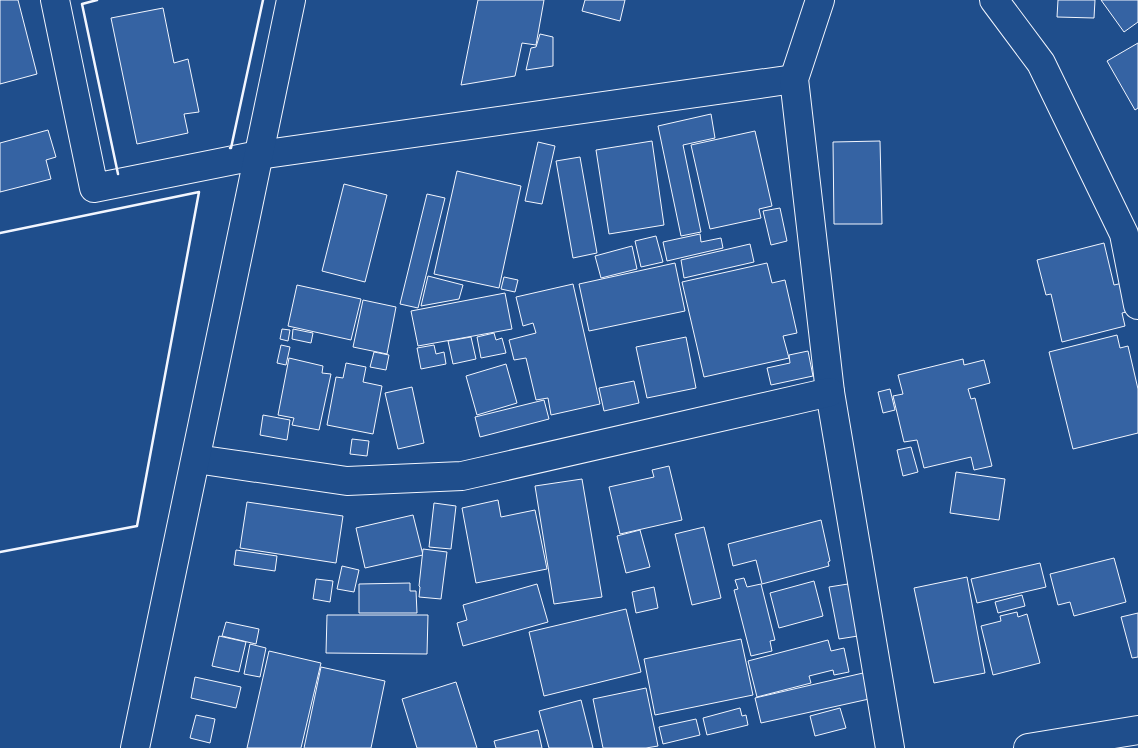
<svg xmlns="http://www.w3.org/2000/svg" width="1138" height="748" font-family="Cabin,sans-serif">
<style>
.building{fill:#3563a3;stroke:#f2f6ff}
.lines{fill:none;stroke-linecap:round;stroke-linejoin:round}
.minor-casing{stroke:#f2f6ff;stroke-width:30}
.minor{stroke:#1f4e8c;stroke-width:28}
.wall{stroke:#f2f6ff;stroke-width:2.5}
</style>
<rect width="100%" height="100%" fill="#1f4e8c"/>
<g class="building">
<path d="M0,0h18l19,74 -37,10z"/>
<path d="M478,0h66l-8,45 -14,-2 -7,33 -54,9z"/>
<path d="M585,0h40l-5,21 -38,-10z"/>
<path d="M1058,0h37l-1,18 -37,-1z"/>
<path d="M1101,0h37v22l-14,10z"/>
<path d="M163,8l11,55 14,-4 11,53 -15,2 4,19 -51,11 -26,-126z"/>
<path d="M540,34l13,3v29l-27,4 5,-22 5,-1z"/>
<path d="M1138,43v65l-3,2 -28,-49z"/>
<path d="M711,114l4,24 -32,7 18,87 -20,4 -23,-110z"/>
<path d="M48,130l8,27 -10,3 5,19 -51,13v-49z"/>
<path d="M755,131l17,75 -13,3 2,9 -51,11 -19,-84z"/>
<path d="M652,141l12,84 -55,9 -13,-84z"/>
<path d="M880,141l2,83h-48l-1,-82z"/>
<path d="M538,142l17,4 -13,58 -17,-3z"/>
<path d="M580,157l17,96 -24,5 -17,-97z"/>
<path d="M457,171l64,15 -22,102 -65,-14z"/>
<path d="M344,184l43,11 -22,87 -43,-11z"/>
<path d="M427,194l18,4 -27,110 -18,-4z"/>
<path d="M780,208l7,33 -16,4 -8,-34z"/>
<path d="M700,234l1,8 20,-4 2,10 -56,13 -4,-19z"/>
<path d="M656,236l7,26 -22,5 -6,-26z"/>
<path d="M1104,243l10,42 9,-2 7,28 -8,2 3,13 -63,16 -11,-48 -5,1 -9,-35z"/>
<path d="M750,244l4,18 -70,16 -3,-18z"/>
<path d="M632,246l5,23 -36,9 -6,-22z"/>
<path d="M675,263l10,48 -96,20 -10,-47z"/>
<path d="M767,263l5,20 13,-3 12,53 -14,3 6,22 -85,19 -22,-95z"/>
<path d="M428,276l35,9 -4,14 -38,7z"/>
<path d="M504,277l14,3 -3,12 -14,-3z"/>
<path d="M573,284l27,120 -49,11 -3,-17 -12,2 -10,-42 -12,2 -5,-20 27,-7 -3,-10 -10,3 -7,-29z"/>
<path d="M297,285l64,14 -10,41 -63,-14z"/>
<path d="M505,293l7,36 -94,17 -7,-35z"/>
<path d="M363,300l33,7 -9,47 -34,-7z"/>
<path d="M282,329l8,1 -2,11 -8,-2z"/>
<path d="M293,329l20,4 -2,10 -19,-4z"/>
<path d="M494,333l2,7 6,-2 4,15 -25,5 -4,-21z"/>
<path d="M1117,335l3,13 8,-2 10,43v44l-65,16 -24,-97z"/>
<path d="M471,337l5,22 -23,5 -5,-23z"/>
<path d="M686,337l10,51 -49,10 -11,-51z"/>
<path d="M281,345l9,2 -4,18 -9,-2z"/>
<path d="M434,345l2,9 8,-2 2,12 -25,5 -4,-21z"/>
<path d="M808,351l5,25 -42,9 -4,-17 23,-5 -1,-8z"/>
<path d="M374,352l15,3 -3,15 -16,-3z"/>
<path d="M289,358l34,8 -1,7 9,1 -12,56 -27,-5 2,-7 -16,-3z"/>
<path d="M963,359l1,6 20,-5 6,23 -22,6 3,10 4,-1 17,68 -18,4 -3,-13 -47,11 -7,-28 -13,2 -11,-46 10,-2 -5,-19z"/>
<path d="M346,363l20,4 -3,15 19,4 -9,48 -46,-9 9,-48 7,1z"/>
<path d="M506,364l11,39 -40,12 -11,-39z"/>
<path d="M634,381l5,22 -35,8 -5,-23z"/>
<path d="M412,387l12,56 -26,6 -13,-56z"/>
<path d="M890,389l5,21 -12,3 -5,-21z"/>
<path d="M544,400l5,19 -69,18 -5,-20z"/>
<path d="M263,415l27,5 -3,20 -27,-5z"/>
<path d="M352,439l17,2 -2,15 -17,-2z"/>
<path d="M911,447l7,25 -15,4 -6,-26z"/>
<path d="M669,466l13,54 -62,14 -11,-47 45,-10 -2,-7z"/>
<path d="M956,472l49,7 -6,41 -49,-7z"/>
<path d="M582,479l20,118 -48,7 -19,-118z"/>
<path d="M498,500l3,17 34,-7 12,59 -71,14 -14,-75z"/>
<path d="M247,502l96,14 -7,47 -96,-15z"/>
<path d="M434,503l22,3 -5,43 -22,-2z"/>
<path d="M413,515l10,40 -58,13 -9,-40z"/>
<path d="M821,520l9,41 -2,1 1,4 -67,18 -6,-24 -23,6 -5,-22z"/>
<path d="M704,527l17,71 -29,7 -17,-71z"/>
<path d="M640,530l10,37 -24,6 -9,-37z"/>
<path d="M423,549l24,3 -6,47 -22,-2 1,-10 -1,-1z"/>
<path d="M236,550l41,6 -2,15 -41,-6z"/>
<path d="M1114,558l12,44 -52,14 -4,-14 -12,3 -8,-31z"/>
<path d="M1040,563l6,24 -69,16 -6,-24z"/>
<path d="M342,566l17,4 -5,22 -17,-3z"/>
<path d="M967,577l18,96 -51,10 -20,-95z"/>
<path d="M744,578l3,9 14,-3 14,56 -5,1 2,10 -21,5 -17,-66 4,-1 -3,-9z"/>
<path d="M316,579l17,2 -3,21 -17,-3z"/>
<path d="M814,581l9,35 -44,12 -9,-35z"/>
<path d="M410,583v8h6l1,22h-58v-29z"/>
<path d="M537,584l11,38 -85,24 -6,-23 10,-3 -4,-15z"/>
<path d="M848,584l10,52 -19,3 -10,-52z"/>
<path d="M654,587l4,21 -22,5 -4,-21z"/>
<path d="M1022,595l3,11 -27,7 -3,-11z"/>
<path d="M626,609l15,63 -97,24 -15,-64z"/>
<path d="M1017,612l1,5 9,-3 13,49 -47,12 -12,-49 20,-5 -1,-5z"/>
<path d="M1138,613v44l-6,1 -11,-41z"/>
<path d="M327,615h101l-1,39 -101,-1z"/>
<path d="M226,622l33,7 -3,15 -34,-8z"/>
<path d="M219,636l27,6 -7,30 -27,-6z"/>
<path d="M741,639l12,56 -98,20 -11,-56z"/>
<path d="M828,640l3,11 13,-3 5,24 -15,3 -1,-5 -24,6 2,7 -54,14 -9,-36z"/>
<path d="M250,644l16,4 -6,29 -16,-3z"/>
<path d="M269,651l52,12 -20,85h-54z"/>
<path d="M321,667l64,14 -14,67h-67z"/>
<path d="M863,673l6,26 -108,24 -6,-25z"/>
<path d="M195,677l46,10 -5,21 -45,-10z"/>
<path d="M456,682l21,66h-60l-15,-49z"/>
<path d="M646,688l12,58 -12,2h-43l-10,-49z"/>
<path d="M581,700l12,48h-44l-10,-37z"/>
<path d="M740,708l2,8 4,-1 2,10 -41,10 -4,-17z"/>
<path d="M840,708l6,20 -31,8 -5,-20z"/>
<path d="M196,715l19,4 -5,24 -20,-5z"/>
<path d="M696,719l4,16 -37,9 -4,-17z"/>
<path d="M538,730l4,18h-46l-2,-7z"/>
</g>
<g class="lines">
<defs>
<g id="minor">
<path d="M55,0l39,188 165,-33 535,-76"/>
<path d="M820,0l-26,79 36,313 60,356"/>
<path d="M994,0l47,63 83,171 14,71"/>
<path d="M196,459l151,22 115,-5 368,-84"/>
<path d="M135,748l156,-748"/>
<path d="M1028,748l110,-18"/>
</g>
</defs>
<use href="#minor" class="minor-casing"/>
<use href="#minor" class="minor"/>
<g class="wall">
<path d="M97,0l-15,4 36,170"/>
<path d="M230,148h1l32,-148"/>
<path d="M0,233l199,-41 -62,334 -137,26"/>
</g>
</g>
</svg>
